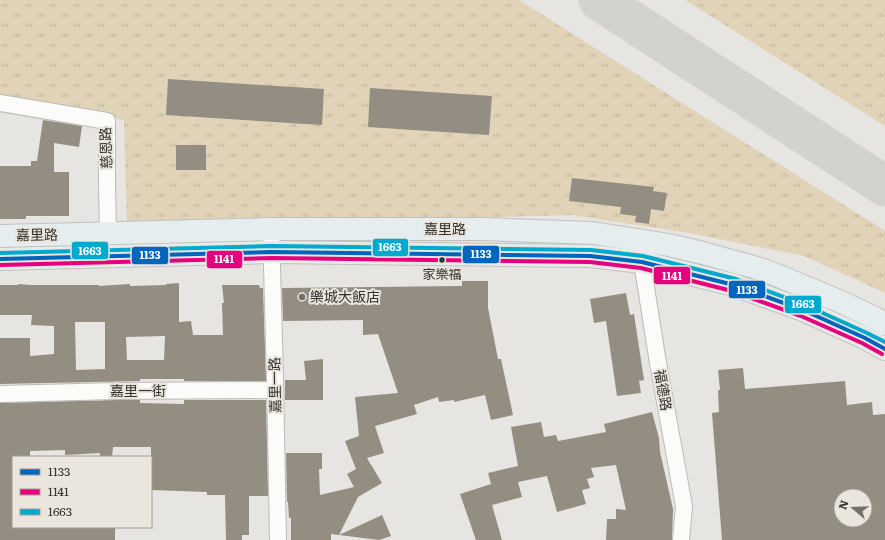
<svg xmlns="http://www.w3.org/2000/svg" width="885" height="540" font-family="Literata,'Noto Sans TC',serif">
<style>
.grass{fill:url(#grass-tufts)}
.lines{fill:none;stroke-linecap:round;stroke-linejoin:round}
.taxiway{stroke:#d2d2cf;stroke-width:41}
.building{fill:#938e81;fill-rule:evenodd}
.minor-casing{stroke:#bcbab7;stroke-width:18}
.primary-casing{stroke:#c2c1bf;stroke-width:24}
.minor{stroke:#fbfbfa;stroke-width:16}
.primary{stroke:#e5edef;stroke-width:22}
.bus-1-casing{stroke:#eae6de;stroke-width:7}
.bus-2-casing{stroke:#eae6de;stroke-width:7}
.bus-3-casing{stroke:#eae6de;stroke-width:7}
.bus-1{stroke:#0065bd;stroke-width:4}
.bus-2{stroke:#e5007d;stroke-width:4}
.bus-3{stroke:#00a9ce;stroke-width:4}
.bus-dot{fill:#33322f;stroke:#eae6de;stroke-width:1.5}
.poi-dot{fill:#72716d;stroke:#eae6de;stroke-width:1.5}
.labels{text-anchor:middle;stroke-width:4;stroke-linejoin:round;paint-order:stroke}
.bus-label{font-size:13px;fill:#33322f;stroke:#eae6de}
.street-label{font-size:14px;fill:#33322f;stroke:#eae6de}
.poi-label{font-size:14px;fill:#33322f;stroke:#eae6de;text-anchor:start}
.line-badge{stroke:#eae6de;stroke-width:1.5}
.badge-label{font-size:11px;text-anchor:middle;font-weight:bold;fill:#fff}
</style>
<defs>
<pattern id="grass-tufts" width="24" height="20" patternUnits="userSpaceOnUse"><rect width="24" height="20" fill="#e0d3b8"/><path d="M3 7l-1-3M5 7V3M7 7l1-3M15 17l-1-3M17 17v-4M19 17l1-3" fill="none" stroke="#c1b69e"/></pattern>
</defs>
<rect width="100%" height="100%" fill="#e7e5e1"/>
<g class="grass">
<path d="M0,0h519l366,231v62l-81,-37 -115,-23 -117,-18 -445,13 -3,-108 -124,-21z"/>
<path d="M685,0h200v126z"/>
</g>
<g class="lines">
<path class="taxiway" d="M599,0l286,186"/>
</g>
<g class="building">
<path d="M168,79l156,10 -2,36 -156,-10z"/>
<path d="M370,88l122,8 -3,39 -121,-8z"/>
<path d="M43,120l39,6 -3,21 -25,-4v29h15v44h-43v3h-26v-53h31v-5h6z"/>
<rect x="176" y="145" width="30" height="25"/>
<path d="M572,178l82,9 -1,4 14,2 -3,18 -13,-2 -2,15 -14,-2 1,-6 -16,-2 1,-7 -52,-6z"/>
<path d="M462,281h26v27l10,51h3l12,56 -22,5 -6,-25 -31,7v-2l-15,2 -1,-5 -24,8 3,9 -42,12 9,27 -17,5 15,25 -24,14 -19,38 -8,-1v6h-40v-22h-2l-1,-16h-1l-1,-49h36v16h-3l1,26 34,-8 -7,-13 9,-5 -11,-28 14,-5 -4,-39 43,-4 -20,-59 -15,1v-15l-80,1 -1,-33 180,-2z"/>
<path d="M179,283v39l12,-1 2,14h30l-1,-32h2l-2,-18h37l1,3h3l3,93h-82v-2h-44v2l-140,3v-46h30v18l24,-2v-28l-23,-1 1,-10h-32v-30h18v-1l14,1h67v1l31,-2v2l36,-1v-1zM75,322h30v47l-29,1zM165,336l-1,24h-37l-1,-23z"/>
<path d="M626,293l4,22 4,-1 10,66 -5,1 2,12 -24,3 -11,-75 -12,2 -4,-24z"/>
<path d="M323,359v41h-38v-20h21l-2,-19z"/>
<path d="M743,368l2,21 100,-8 2,24 25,-3 1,13 12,-1v126h-163l-10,-127 7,-1 -1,-22h2l-2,-20zM841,496h24v24h-24z"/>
<path d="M116,400h24v3l44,1v-4h82l2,96h-19v39h-7v5h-16l-1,-45h-18v-3l-56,-2v-43h-38l-1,10h-12v-4l-35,2v-5l-35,1v5h-17v71h102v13h-115v-137z"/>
<path d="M652,412l7,26 1,14 13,57 -1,31h-66l1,-21h9v-10l10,1 -10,-45 -25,3 3,9 -7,2 3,9 -8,2 4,14 -29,8 -10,-36 -29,6 4,15 -30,8 10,35h-26l-16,-46 31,-10 -3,-11 30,-7 -7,-39 30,-5 3,15 12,-2 2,6 48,-9 -2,-8z"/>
<path d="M382,515l9,21 -12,4 -40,-5z"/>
</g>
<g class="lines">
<defs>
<g id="minor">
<path d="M0,103l107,18v63l1,49"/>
<path d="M271,229l4,149 3,162"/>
<path d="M644,254l-2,8 16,101 26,143 -3,34"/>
<path d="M0,394l116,-3 159,-1"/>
</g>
<g id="primary">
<path d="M0,236l271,-7h211l111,4 76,12 34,8 61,17 75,31 36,17 10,6"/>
<path d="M0,259l271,-7 319,4 52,6 92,23 69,25 62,28 20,11"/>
</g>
</defs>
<use href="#minor" class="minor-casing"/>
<use href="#primary" class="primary-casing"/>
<use href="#minor" class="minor"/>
<use href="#primary" class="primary"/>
<defs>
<path id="bus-1" d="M0,259l271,-7 319,4 52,6 92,23 69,25 62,28 20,11"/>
<path id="bus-2" d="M0,265l271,-7 319,4 51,6 91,23 69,25 61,27 20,11"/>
<path id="bus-3" d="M0,253l271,-7 320,4 52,6 93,23 69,26 62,28 18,9"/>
</defs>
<use href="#bus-1" class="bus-1-casing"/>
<use href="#bus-2" class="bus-2-casing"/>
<use href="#bus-3" class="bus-3-casing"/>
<use href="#bus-1" class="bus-1"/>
<use href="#bus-2" class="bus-2"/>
<use href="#bus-3" class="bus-3"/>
</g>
<circle class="bus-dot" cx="442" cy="260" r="3.5"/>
<circle class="poi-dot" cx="302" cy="297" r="4"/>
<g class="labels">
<g class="bus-label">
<text x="442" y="279">家樂福</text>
</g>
<g class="street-label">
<text transform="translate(106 148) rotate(-92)" y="5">慈恩路</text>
<text x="445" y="234">嘉里路</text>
<text transform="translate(37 235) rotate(-1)" y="5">嘉里路</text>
<text transform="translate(275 385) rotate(-91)" y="5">嘉里一路</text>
<text transform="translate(663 390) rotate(80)" y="5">福德路</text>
<text x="138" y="396">嘉里一街</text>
</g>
<g class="poi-label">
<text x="310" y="302">樂城大飯店</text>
</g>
</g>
<g class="line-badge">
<rect x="372" y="238" width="37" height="19" rx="4" fill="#00a9ce"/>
<rect x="71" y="241" width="38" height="19" rx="4" fill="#00a9ce"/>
<rect x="462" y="245" width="38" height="19" rx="4" fill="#0065bd"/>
<rect x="131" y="246" width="38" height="19" rx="4" fill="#0065bd"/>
<rect x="206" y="250" width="37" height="19" rx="4" fill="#e5007d"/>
<rect x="653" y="266" width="38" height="19" rx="4" fill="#e5007d"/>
<rect x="728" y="280" width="38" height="19" rx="4" fill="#0065bd"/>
<rect x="784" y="295" width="38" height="19" rx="4" fill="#00a9ce"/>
</g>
<g class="badge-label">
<text x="390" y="251">1663</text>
<text x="90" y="255">1663</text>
<text x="481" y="258">1133</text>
<text x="150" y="259">1133</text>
<text x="224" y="263">1141</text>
<text x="672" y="280">1141</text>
<text x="747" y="294">1133</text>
<text x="803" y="308">1663</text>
</g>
<rect x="12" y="456" width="140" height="72" fill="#eae6de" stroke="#a19e98"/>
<rect x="20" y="469" width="20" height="6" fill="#0065bd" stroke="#a19e98"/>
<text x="48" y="476" font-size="12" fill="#33322f">1133</text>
<rect x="20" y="489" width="20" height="6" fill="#e5007d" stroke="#a19e98"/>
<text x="48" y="496" font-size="12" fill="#33322f">1141</text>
<rect x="20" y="509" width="20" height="6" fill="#00a9ce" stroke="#a19e98"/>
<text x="48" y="516" font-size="12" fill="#33322f">1663</text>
<g transform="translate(853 508) rotate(289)"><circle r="19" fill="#eae6de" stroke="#a19e98"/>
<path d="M0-3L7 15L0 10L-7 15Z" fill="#72716d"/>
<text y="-6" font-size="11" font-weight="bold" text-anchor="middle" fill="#33322f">N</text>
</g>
</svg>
